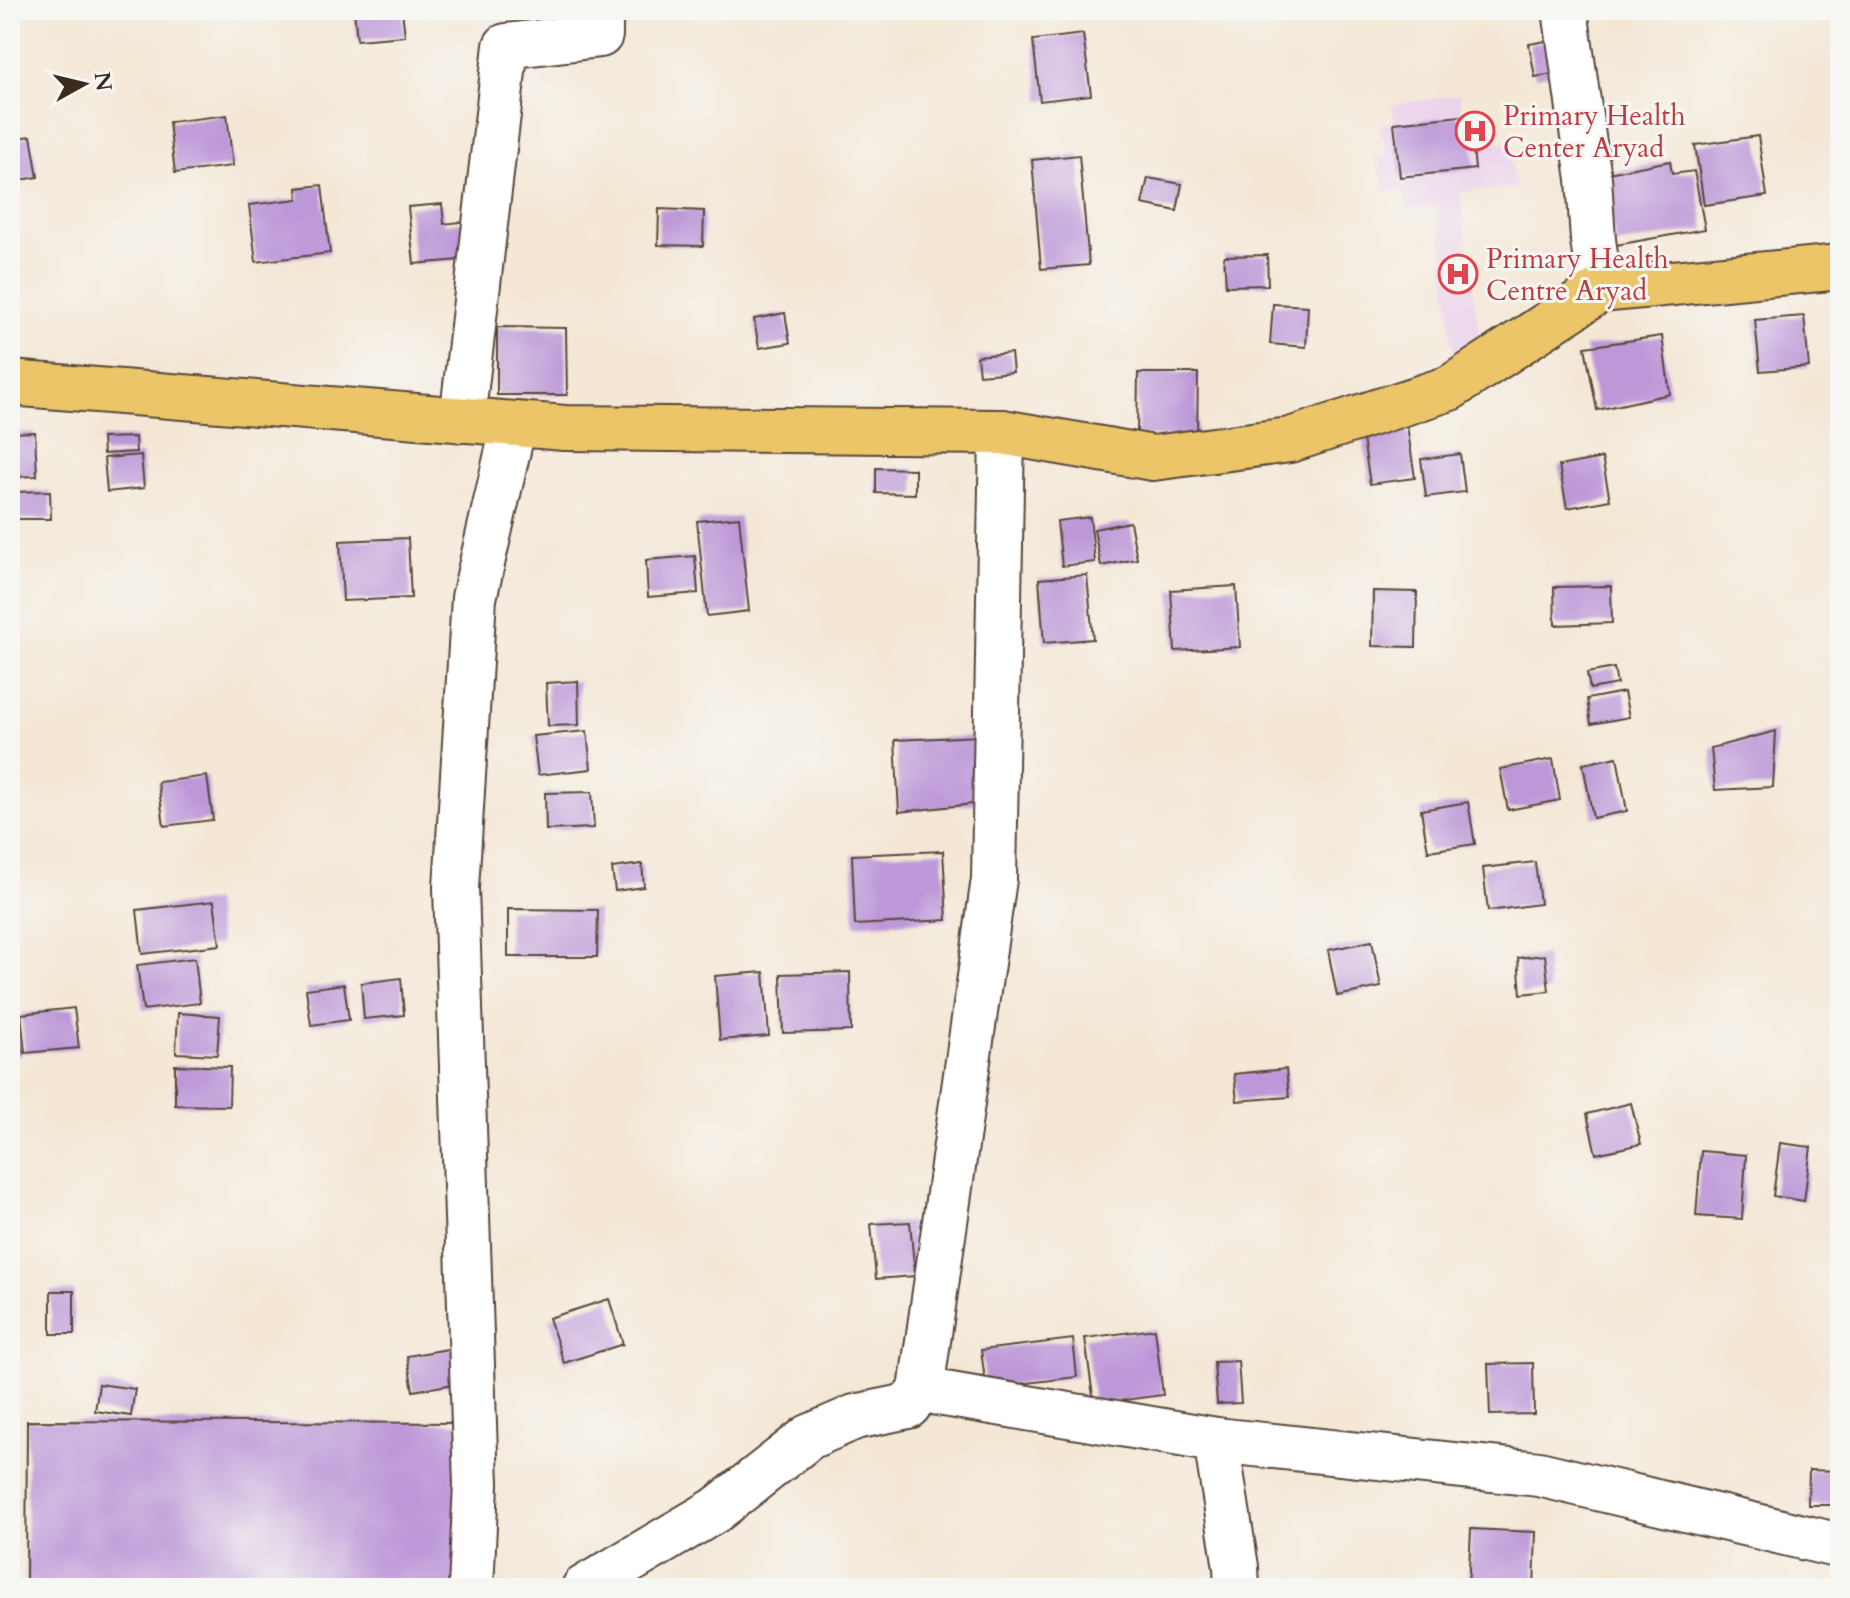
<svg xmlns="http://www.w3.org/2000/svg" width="1850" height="1598" font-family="Cardo,serif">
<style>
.built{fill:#ebd1eb}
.building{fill:#bd98d8}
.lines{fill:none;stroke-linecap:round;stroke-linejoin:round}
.minor-casing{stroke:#57463a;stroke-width:48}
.major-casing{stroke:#57463a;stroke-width:48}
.minor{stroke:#fff;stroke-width:44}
.major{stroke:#ecc569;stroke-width:44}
.labels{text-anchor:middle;stroke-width:6;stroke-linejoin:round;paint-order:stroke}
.health-label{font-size:28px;fill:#be3a42;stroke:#f6f6f2;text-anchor:start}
</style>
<rect width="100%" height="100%" fill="#f6f6f2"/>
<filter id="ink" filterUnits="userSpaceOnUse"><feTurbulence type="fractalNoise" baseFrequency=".0125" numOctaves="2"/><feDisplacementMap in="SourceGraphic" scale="16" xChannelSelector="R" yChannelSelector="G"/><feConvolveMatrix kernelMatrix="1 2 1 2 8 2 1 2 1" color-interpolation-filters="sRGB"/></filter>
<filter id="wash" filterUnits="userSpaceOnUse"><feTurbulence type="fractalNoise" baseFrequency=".006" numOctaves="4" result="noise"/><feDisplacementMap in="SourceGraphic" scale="32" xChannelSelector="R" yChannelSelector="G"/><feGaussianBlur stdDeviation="1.8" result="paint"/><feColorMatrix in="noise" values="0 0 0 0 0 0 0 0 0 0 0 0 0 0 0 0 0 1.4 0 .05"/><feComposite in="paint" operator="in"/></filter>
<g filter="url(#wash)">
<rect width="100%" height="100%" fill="#f4e7d6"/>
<path class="built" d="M1460,94l3,52 44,-4 9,46 -56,4 20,148 -26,26 -15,-159 -31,2 -5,-18h-19l-7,-35 10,-2 -8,-31h16l-3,-18z"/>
<g id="blocks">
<g class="building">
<path d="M354,10h48l3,26 -48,4z"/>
<path d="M1083,34l8,61 -51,6 -7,-61z"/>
<path d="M1552,40l7,33 -24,4 -6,-33z"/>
<path d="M227,115l6,51 -58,7 -6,-51z"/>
<path d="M1470,115l5,54 -75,8 -6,-54z"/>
<path d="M31,136l7,41 -28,5v-43z"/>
<path d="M1758,136l9,60 -63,9 -9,-60z"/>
<path d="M1079,155l10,110 -48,4 -9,-109z"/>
<path d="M1670,161l2,13 22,-3 11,58 -89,16 -13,-71z"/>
<path d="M1148,178l34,6 -5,27 -35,-7z"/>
<path d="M322,185l8,68 -74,9 -7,-57 49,-6 -1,-11z"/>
<path d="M442,204l2,20 24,-3 3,38 -57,5 -6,-57z"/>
<path d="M659,209l45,2 -1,35 -45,-1z"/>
<path d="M1267,255l1,30 -42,1 -2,-30z"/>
<path d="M1273,304l35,2 -2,41 -36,-3z"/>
<path d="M785,313l5,30 -31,5 -5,-29z"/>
<path d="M1804,316l5,51 -49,4 -5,-51z"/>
<path d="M497,327l69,1 1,67h-70z"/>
<path d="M1662,336l8,58 -73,16 -12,-63z"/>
<path d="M1011,353l2,19 -34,3 -2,-19z"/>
<path d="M1138,373h60l-1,64 -60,-1z"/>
<path d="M1406,419l9,59 -45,6 -9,-58z"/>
<path d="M35,432l2,44 -27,1v-44z"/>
<path d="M135,437l1,15 -33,2 -1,-16z"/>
<path d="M1460,454l5,38 -39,5 -5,-38z"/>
<path d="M141,455l3,33 -37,4 -3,-34z"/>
<path d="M1602,458l8,42 -43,8 -8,-42z"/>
<path d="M876,468l39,1v25l-39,-1z"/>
<path d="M50,491l1,28h-41v-27z"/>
<path d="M739,517l10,94 -42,5 -10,-95z"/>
<path d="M1090,517l5,45 -33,4 -5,-45z"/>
<path d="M1130,522l7,37 -36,7 -7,-37z"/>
<path d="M408,538l3,60 -68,3 -3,-60z"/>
<path d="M695,556l3,37 -50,4 -2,-37z"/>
<path d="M1087,575l6,64 -49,4 -5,-64z"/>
<path d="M1236,586l4,61 -65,4 -4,-61z"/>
<path d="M1611,586l1,37 -57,2 -1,-38z"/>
<path d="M1373,591l44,1 -1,55 -44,-1z"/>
<path d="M1614,668l3,16 -27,5 -3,-16z"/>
<path d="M578,681l1,44 -31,1 -2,-43z"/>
<path d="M1624,692l5,25 -38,7 -4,-25z"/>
<path d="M587,731l4,38 -53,6 -5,-39z"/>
<path d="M1776,731l-3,56 -58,3 -4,-42z"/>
<path d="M981,736l1,67 -83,9 -4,-72z"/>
<path d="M1617,757l10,54 -34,7 -10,-54z"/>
<path d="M1553,759l7,41 -52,10 -8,-41z"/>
<path d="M207,776l6,44 -49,6 -6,-44z"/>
<path d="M592,792l2,36 -48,2 -1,-37z"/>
<path d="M1468,802l7,42 -47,7 -7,-41z"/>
<path d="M943,851l4,69 -92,5 -3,-70z"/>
<path d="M1535,862l5,42 -52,7 -5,-43z"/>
<path d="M642,864l2,23 -29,4 -3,-23z"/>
<path d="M214,901l6,44 -78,9 -5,-44z"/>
<path d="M508,909l90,1 -1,47h-89z"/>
<path d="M1372,941l9,46 -44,9 -9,-46z"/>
<path d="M1545,955l4,36 -28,3 -3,-36z"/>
<path d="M195,958l5,45 -57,7 -6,-45z"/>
<path d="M764,972l5,64 -49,4 -5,-64z"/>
<path d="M850,972l1,59 -68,2 -2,-59z"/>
<path d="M401,978l3,37 -40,4 -3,-36z"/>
<path d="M344,984l5,36 -38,5 -5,-36z"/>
<path d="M74,1008l5,40 -54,5 -4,-39z"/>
<path d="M178,1013l42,3 -3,39 -41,-2z"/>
<path d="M18,1015l4,40 -12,1v-40z"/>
<path d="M175,1065l55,2 -1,39 -54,-1z"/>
<path d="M1286,1069l3,28 -52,4 -3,-27z"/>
<path d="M1631,1103l10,41 -45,10 -9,-40z"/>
<path d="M1780,1143l31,4 -7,54 -31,-5z"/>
<path d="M1701,1151l45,4 -4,64 -46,-3z"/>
<path d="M910,1222l5,54 -39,3 -5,-55z"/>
<path d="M1840,1238v40h-4l-4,-39z"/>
<rect x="51" y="1291" width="23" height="43"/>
<path d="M609,1299l14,45 -59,19 -15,-45z"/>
<path d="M1155,1329l8,66 -69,9 -9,-66z"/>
<path d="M1073,1339l4,38 -91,11 -5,-38z"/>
<path d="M454,1348l6,35 -47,8 -6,-35z"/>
<path d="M1238,1361l3,42 -24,1 -3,-42z"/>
<path d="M1533,1363l1,51 -44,1 -2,-51z"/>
<path d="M99,1384l36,5 -4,27 -36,-5z"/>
<path d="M27,1421l433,2v165h-434z"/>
<path d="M1809,1470l31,1v34h-32z"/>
<path d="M1471,1529l65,3 -2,56h-66z"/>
<rect x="496" y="1585" width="32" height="3"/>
</g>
</g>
</g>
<g filter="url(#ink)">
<use href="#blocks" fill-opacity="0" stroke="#57463a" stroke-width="2"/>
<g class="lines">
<defs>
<g id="minor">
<path d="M1565,10l24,169 4,61 7,50"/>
<path d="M462,420l44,-374 94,-11v-25"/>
<path d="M921,1390l295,50 20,127 1,21"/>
<path d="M1216,1440l323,34 301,72"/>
<path d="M471,1588l5,-104 -20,-596 18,-290 40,-174"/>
<path d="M584,1588l132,-78 93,-73 46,-20 53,-11 13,-16 73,-511 8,-447"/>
</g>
<path id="major" d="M10,383l555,45 437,4 151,26 137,-18 160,-52 150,-98 240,-23"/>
</defs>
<use href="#minor" class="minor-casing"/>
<use href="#major" class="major-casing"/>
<use href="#minor" class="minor"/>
<use href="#major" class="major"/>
</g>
</g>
<defs>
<symbol id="hospital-ring" viewBox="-11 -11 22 22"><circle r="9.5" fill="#f6f6f2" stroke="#e0444e" stroke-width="1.5"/><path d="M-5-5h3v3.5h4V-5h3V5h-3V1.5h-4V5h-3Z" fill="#e0444e"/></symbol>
</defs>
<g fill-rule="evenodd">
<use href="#hospital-ring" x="1453" y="109" width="44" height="44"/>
<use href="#hospital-ring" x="1436" y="252" width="44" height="44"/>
</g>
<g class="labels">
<g class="health-label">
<text x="1503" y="125">Primary Health<tspan x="1503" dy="32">Center Aryad</tspan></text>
<text x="1486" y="268">Primary Health<tspan x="1486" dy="32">Centre Aryad</tspan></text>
</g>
</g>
<rect width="1850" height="1598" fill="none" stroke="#f6f6f2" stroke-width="40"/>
<g transform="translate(84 84) rotate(82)" stroke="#f6f6f2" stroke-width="6" paint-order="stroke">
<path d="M0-6L14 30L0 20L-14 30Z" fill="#3b2a1e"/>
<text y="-12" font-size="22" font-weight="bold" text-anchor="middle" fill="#3b2a1e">N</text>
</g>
</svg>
